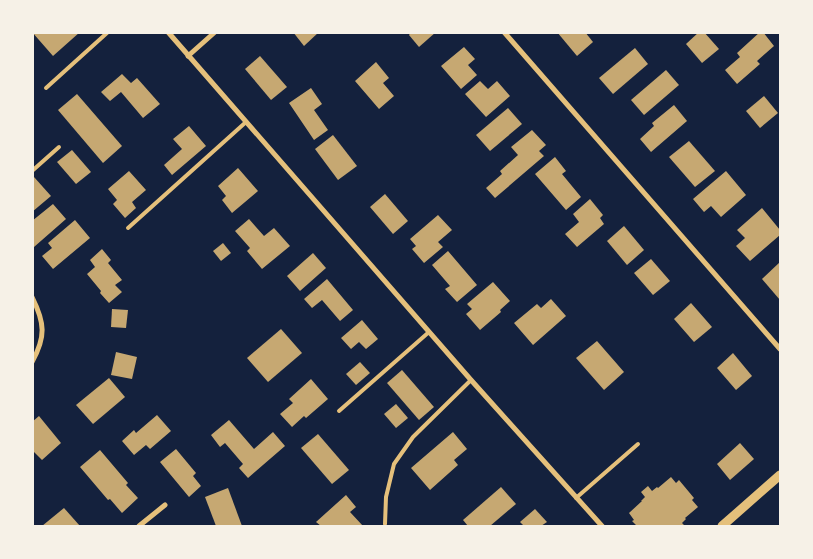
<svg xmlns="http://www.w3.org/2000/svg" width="813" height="559" font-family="'Nunito Sans',sans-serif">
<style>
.building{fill:#c6a872}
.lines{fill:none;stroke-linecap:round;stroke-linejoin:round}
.service{stroke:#e5c07b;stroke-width:4}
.minor{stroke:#e5c07b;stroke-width:5}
.tertiary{stroke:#e5c07b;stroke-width:9}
</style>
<rect width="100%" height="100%" fill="#14213d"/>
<g class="building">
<path d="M32,32h48l-27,24z"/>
<path d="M293,32h26l-15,14z"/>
<path d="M411,32h25l-17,15 -10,-12z"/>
<path d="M557,32h28l8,10 -16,14z"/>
<path d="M699,32h5l15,17 -17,14 -16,-19z"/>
<path d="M760,32h3l11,14 -17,15 3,3 -23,20 -12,-14 15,-13 -3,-4z"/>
<path d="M464,47l11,12 -7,6 9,10 -16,14 -20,-23z"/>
<path d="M635,48l13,16 -35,30 -14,-16z"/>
<path d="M260,56l27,31 -16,13 -26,-31z"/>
<path d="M376,62l13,16 -6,5 11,13 -15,13 -24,-28z"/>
<path d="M666,70l13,15 -35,30 -13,-15z"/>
<path d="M122,74l9,9 6,-5 23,26 -17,14 -22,-26 -11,9 -9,-9z"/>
<path d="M480,81l8,8 9,-8 13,15 -24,21 -21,-23z"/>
<path d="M311,88l11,16 -8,6 14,20 -14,10 -25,-37z"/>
<path d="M77,94l45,52 -19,17 -45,-53z"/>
<path d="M764,96l14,17 -18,15 -14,-17z"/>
<path d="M674,105l13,16 -36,31 -11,-13 14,-13 -2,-3z"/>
<path d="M508,108l14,16 -32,27 -14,-16z"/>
<path d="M189,126l17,20 -34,29 -8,-10 18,-16 -9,-10z"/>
<path d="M532,130l14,15 -7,6 5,5 -49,42 -9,-10 16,-14 -2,-3 18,-16 -7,-8z"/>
<path d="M333,135l24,31 -19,14 -23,-31z"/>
<path d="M689,141l26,30 -20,16 -26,-30z"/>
<path d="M72,150l19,22 -15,12 -19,-22z"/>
<path d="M555,157l11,14 -4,3 19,23 -15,13 -31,-36z"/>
<path d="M238,168l20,23 -26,22 -10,-13 4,-4 -8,-10z"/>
<path d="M129,171l17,19 -14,12 4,6 -11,10 -12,-14 4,-4 -9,-11z"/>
<path d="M726,171l20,24 -25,22 -10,-11 -7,6 -11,-13z"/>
<path d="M34,177l17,19 -19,16v-33z"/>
<path d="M385,194l23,27 -15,13 -23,-27z"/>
<path d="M590,199l13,16 -3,3 4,6 -27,23 -12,-13 14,-12 -6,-8z"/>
<path d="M53,204l13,15 -32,28 -2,-2v-14h2l-2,-2v-8z"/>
<path d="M762,208l18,22v5l-30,26 -14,-15 9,-8 -8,-8z"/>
<path d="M438,215l14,15 -14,12 5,5 -19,16 -12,-14 4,-3 -6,-7z"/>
<path d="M249,219l15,17 10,-8 16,18 -28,23 -15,-18 3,-3 -15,-17z"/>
<path d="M75,220l15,18 -37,31 -11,-13 10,-8 -4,-5z"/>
<path d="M624,226l20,24 -17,15 -20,-24z"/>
<path d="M223,243l8,10 -10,8 -8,-10z"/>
<path d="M102,249l9,11 -3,3 14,17 -7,5 7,7 -13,11 -9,-10 1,-2 -14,-17 8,-7 -5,-7z"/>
<path d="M448,251l29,34 -20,17 -12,-13 5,-3 -18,-21z"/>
<path d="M313,253l13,15 -26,23 -13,-15z"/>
<path d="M651,259l19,22 -17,14 -19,-22z"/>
<path d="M780,262v38l-18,-21z"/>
<path d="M327,279l26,31 -13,11 -18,-21 -10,8 -8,-9z"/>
<path d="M493,282l17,19 -10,9 1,2 -21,18 -14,-16 6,-5 -5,-5z"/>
<path d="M551,299l15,17 -33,29 -19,-22 23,-19 4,4z"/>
<path d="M691,303l21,24 -18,15 -20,-23z"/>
<path d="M112,309l16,1 -2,18 -15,-1z"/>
<path d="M362,320l16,19 -12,10 -7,-7 -8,7 -10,-11z"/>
<path d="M281,329l21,24 -34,29 -21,-24z"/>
<path d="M597,341l27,31 -20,18 -28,-32z"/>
<path d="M116,352l21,5 -5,22 -21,-4z"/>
<path d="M733,353l19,23 -16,14 -19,-22z"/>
<path d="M360,362l10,11 -14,12 -10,-11z"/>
<path d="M402,370l32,37 -15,13 -32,-37z"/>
<path d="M109,378l16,19 -32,27 -17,-19z"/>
<path d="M311,379l17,20 -22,19 -2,-2 -12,11 -12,-13 13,-11 -4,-4z"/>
<path d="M396,404l12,14 -12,10 -12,-14z"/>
<path d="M157,415l14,16 -21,18 -4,-4 -12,10 -12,-14 12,-11 2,3z"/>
<path d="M39,416l22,27 -19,17 -10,-10v-28z"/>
<path d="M229,420l25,29 19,-17 12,14 -37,32 -9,-10 4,-4 -18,-21 -5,4 -9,-12z"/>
<path d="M453,432l14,17 -13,11 4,5 -28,25 -19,-22z"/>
<path d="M318,434l31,36 -17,14 -31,-36z"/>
<path d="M740,443l14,16 -24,21 -13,-16z"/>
<path d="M176,449l20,24 -3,3 8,10 -12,11 -29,-35z"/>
<path d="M100,450l28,33 -2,2 12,13 -16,15 -12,-14 -2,1 -28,-33z"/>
<path d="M671,477l5,6 3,-3 15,18 -2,2 6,7 -13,11 1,1 -4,4 3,3h-48l-5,-5 2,-1 -5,-7 13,-12h-1l4,-4 -4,-5 7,-6 4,5 5,-4 1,1z"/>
<path d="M501,487l15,17 -26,22h-22l-5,-6z"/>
<path d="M228,488l14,38h-26l-11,-29z"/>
<path d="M346,495l10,12 -6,5 13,14h-42l-5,-4z"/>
<path d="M64,508l16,18h-38z"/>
<path d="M535,509l12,13 -6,4h-17l-4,-4z"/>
</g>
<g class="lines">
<g class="service">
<path d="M46,88l62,-56"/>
<path d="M32,171l27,-24"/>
<path d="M128,228l118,-106"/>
<path d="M339,411l90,-79"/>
<path d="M576,498l62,-54"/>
<path d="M385,524l1,-27 8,-33 19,-27 58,-57"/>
</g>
<g class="minor">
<path d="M168,32l303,348 131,146"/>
<path d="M504,32l276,317"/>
<path d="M188,56l27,-24"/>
<path d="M32,297c13,26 14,40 0,65"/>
<path d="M139,526l26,-21"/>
</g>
<path class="tertiary" d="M722,526l58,-51"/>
</g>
<rect width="813" height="559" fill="none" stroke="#f6f1e7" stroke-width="68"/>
</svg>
